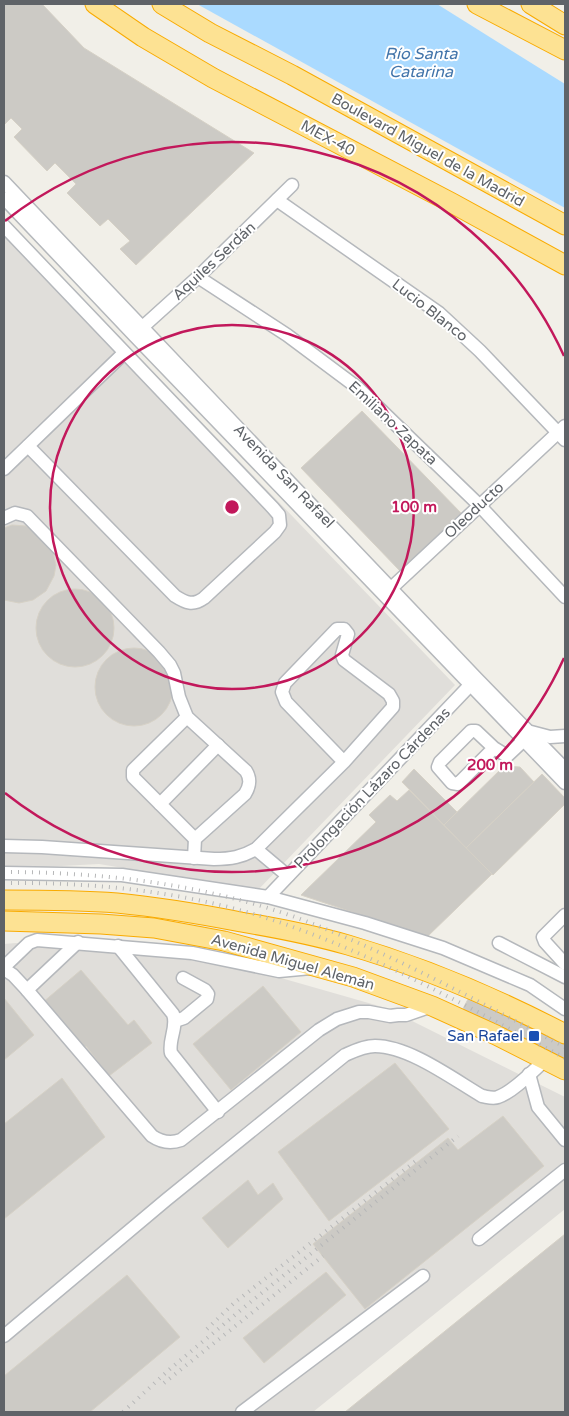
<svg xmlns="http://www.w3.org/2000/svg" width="569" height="1416" font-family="'Varela Round',sans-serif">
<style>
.industrial{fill:#e0deda}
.water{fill:#aadaff}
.building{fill:#cccac5;stroke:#d6d1c6}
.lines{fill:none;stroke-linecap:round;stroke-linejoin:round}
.minor-casing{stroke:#b5b8bc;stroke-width:15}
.highway-casing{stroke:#f9ab00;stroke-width:21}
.minor{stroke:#fff;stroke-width:12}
.highway{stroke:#fde293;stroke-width:19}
.rail{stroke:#b6b7b8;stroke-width:4;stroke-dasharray:1 6;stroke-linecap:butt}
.ring{fill:none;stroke:#c2185b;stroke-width:2.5}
.transit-dot{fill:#1a4fb4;stroke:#fff;stroke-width:2}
.labels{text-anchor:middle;stroke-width:4;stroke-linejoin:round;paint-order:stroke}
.street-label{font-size:15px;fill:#5f6368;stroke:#fff}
.transit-label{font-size:15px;fill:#164399;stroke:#fff;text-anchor:end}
.water-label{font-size:16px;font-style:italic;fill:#4174aa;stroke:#fff}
.centre{fill:#c2185b;stroke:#fff;stroke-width:2.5}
.ring-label{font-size:15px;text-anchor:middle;font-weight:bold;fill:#c2185b;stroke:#fff;stroke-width:4;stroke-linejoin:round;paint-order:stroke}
</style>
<rect width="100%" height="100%" fill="#f1efe8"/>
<g class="industrial">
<path d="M4,217l451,468 -197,205 -159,-26 -95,5z"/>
<path d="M16,943l185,12 185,53 179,89v112l-252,203h-309v-468z"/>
</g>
<path class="water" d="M197,4h240l128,80v124z"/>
<g class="building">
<path d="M4,4h38l42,44 170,105 -118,112 -16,-16 10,-8 -22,-22 -8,7 -33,-33 9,-9 -21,-21 -8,8 -33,-34 8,-8 -11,-11 -7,7z"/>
<path d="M362,411l99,102 -61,58 -99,-103z"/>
<path d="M12,525l14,1 11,5 15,16 4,18 -2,11 -8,15 -13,9 -14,3 -15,-3v-72z"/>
<circle cx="75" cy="628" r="39"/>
<circle cx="134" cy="687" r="39"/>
<path d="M504,766l16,1 14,15 -68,66 -22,-23z"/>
<path d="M414,769l43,43 -13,13 -42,-43z"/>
<path d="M542,774l23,24v6l-72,71 -27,-27z"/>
<path d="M409,790l83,84 -65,63 -126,-42 75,-73 -7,-7 21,-20 7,6z"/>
<path d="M81,970l47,55 6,-5 18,23 -43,33 -23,-30 -5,5 -39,-48z"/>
<path d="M476,984l89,47v45l-108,-56z"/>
<path d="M263,986l38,46 -70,58 -38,-46z"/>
<path d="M4,998l30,37 -30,25z"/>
<path d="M395,1063l54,66 -120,92 -51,-69z"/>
<path d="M62,1078l43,59 -101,82v-95z"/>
<path d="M503,1116l41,50 -179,143 -52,-65 135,-106 10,12z"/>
<path d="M248,1180l10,15 15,-12 10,16 -55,49 -26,-30z"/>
<path d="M565,1234v178h-220z"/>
<path d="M326,1272l20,23 -82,68 -21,-25z"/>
<path d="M127,1275l53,62 -90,75h-86v-36z"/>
</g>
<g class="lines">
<defs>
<g id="minor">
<path d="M4,182l473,497 88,90"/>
<path d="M4,198l130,137 431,448"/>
<path d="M277,200l162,113 41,38 85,89"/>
<path d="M4,226l269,282 6,7 1,10 -5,7 -71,66c-11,8 -18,5 -29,-2l-147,-150"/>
<path d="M198,277l89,58 71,53 121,117 86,92"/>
<path d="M136,333l62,-56 94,-92"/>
<path d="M4,469l120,-116"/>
<path d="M4,518l11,-5 12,3 132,136 11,13 4,8 5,24 8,20 59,54c5,8 4,15 -1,23l-50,45 -1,19"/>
<path d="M386,593l179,-167"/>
<path d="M187,717l-54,53v7l62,62"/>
<path d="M531,732l19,5 15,-1"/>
<path d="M494,748l-18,-17h-5l-31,31 -2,5 14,16 6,1 36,-36 13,8 17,-16"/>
<path d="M160,804l58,-59"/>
<path d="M4,846l38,1 172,12c17,0 28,-2 42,-10l88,-87 49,-55v-6l-4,-7 -45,-34 -2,-5 6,-21 -4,-5h-7l-52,54 -3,9 4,10 58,60"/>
<path d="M256,849l32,27"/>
<path d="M4,873l118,2 146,22 97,26 78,25 87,37 35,24"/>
<path d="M268,897l207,-217"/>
<path d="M565,915l-22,22 2,5 20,22"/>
<path d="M499,943l66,34"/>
<path d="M118,946l55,68c5,13 -5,26 -2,39l47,59"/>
<path d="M4,967l25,-24 8,-3 155,13 87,18 32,-3"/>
<path d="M4,969l9,6 14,15 125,146c9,6 18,8 29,4l138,-110 18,-11 22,-7h10l21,4 8,-1h8l26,-9"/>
<path d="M27,990l51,-48"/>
<path d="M175,1021l9,-3 23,-19 1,-5 -3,-4 -22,-12"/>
<path d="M529,1074l9,33 27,33"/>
<path d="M479,1239l86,-69"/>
<path d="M4,1336l162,-136 179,-145c9,-4 19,-9 30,-9 34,0 78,33 107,50 6,1 11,3 16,1 15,-5 35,-26 47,-37"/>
<path d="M242,1412l181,-136"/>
</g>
<g id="highway">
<path d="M95,4l48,33 70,41 239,125 113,62"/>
<path d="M162,4l48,29 82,42 273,150"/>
<path d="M477,4l88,46"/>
<path d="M531,4l34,21"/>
<path d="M4,900c38,0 75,0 113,3 41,4 83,11 124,19 36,6 72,13 107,23 75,22 148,53 217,89"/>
<path d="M4,921l97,3 53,4 70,13 129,36 79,29 64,29 69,35"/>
</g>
</defs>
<use href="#minor" class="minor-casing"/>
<use href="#highway" class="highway-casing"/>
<use href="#minor" class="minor"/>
<use href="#highway" class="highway"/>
<g class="rail">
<path d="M4,872c98,0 198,12 291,45 94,35 182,84 270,130"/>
<path d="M4,883c98,-1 196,10 289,44 95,34 183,85 272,131"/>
<path d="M207,1329l27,-26 183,-143"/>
<path d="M164,1383l159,-127"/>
<path d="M123,1412l48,-44 82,-68 205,-164"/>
</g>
</g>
<g class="ring">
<circle cx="232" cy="507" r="182"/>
<path d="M564 658A365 365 0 0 1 5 793M5 221A365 365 0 0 1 564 356"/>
</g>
<rect class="transit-dot" x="528" y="1030" width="12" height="12" rx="2.5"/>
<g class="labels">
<g class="street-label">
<text transform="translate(328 138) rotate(28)" y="5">MEX-40</text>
<text transform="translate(428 150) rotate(29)" y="5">Boulevard Miguel de la Madrid</text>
<text transform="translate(214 261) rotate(-43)" y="5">Aquiles Serdán</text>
<text transform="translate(430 310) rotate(38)" y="5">Lucio Blanco</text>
<text transform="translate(393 423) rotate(43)" y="5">Emiliano Zapata</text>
<text transform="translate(284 476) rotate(46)" y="5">Avenida San Rafael</text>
<text transform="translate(474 510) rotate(-43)" y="5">Oleoducto</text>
<text transform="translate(372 788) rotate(-46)" y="5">Prolongación Lázaro Cárdenas</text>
<text transform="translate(293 962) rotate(16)" y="5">Avenida Miguel Alemán</text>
</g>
<g class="transit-label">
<text x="523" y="1041">San Rafael</text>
</g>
<g class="water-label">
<text x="421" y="59">Río Santa<tspan x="421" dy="18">Catarina</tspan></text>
</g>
</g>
<circle cx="232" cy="507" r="8" class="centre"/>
<g class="ring-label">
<text x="414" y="512">100 m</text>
<text x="490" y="770">200 m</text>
</g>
<rect width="569" height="1416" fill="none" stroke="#5f6368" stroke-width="10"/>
</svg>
